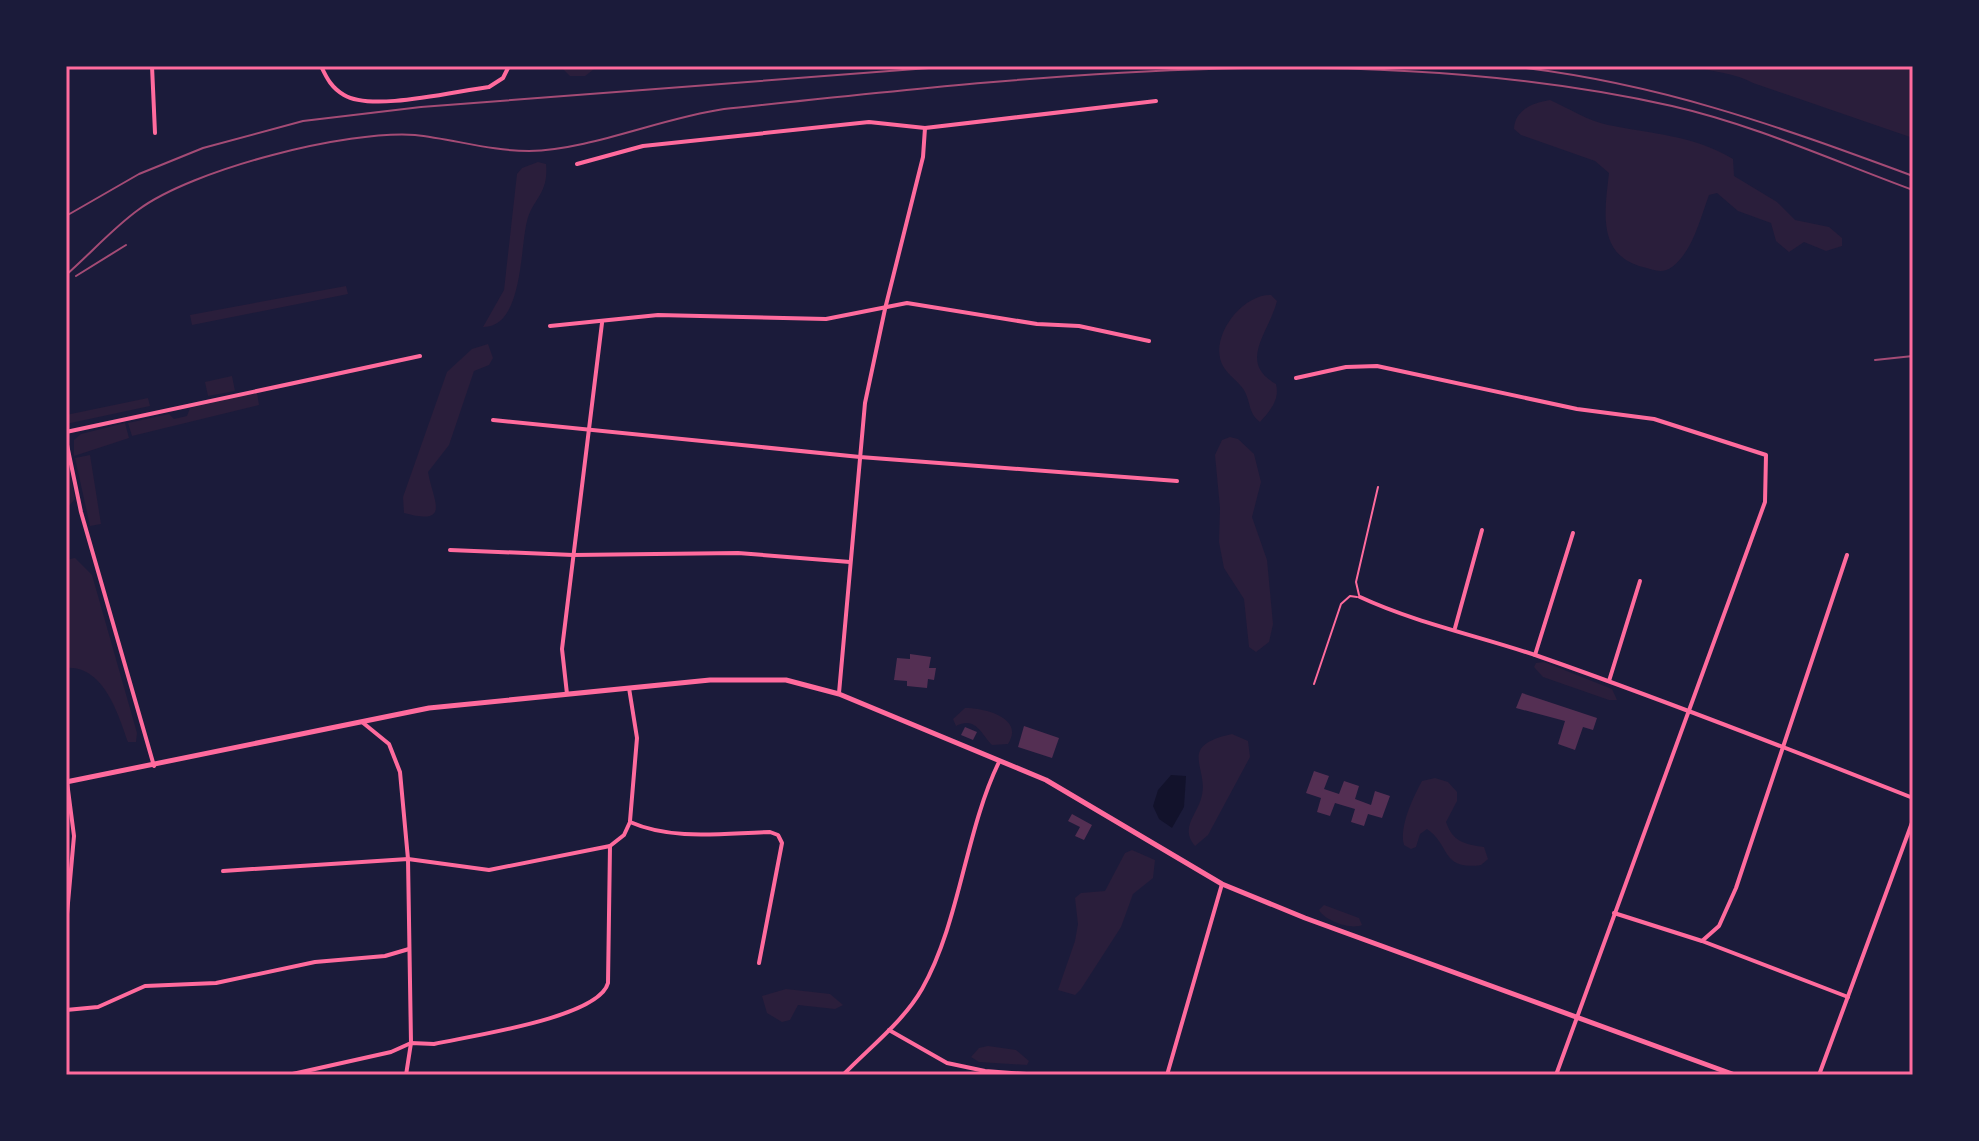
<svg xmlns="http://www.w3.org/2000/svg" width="1979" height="1141" font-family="Barlow,sans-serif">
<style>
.green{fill:#2a1e3b}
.water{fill:#12122b}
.building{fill:#542f53}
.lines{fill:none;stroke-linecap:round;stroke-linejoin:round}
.service{stroke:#ff6b9d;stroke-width:2}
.minor{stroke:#ff6b9d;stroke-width:4}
.secondary{stroke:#ff6b9d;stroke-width:5}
.rail{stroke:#a44b75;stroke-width:2}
.neatline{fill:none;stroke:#ff6b9d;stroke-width:3}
</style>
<rect width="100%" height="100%" fill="#1b1b3a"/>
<g class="green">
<path d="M560,66h38l-13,10h-15z"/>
<path d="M1692,66h221v72l-160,-55c-19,-11 -39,-10 -61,-17z"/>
<path d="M1550,100c18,8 38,21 58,25 44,9 85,10 125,34l1,17 43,26 18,18 34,7 13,11v8l-16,5 -22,-9 -15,10 -13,-11 -5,-18 -33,-12 -21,-18 -8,2c-9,24 -16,56 -37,72 -9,7 -19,3 -29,0 -47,-12 -38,-57 -34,-94l-14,-12 -74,-26 -7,-6c1,-20 19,-26 36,-29z"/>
<path d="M538,162l8,2c3,30 -13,34 -19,57 -7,27 -4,107 -44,106l21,-37 13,-116 5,-6z"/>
<path d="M346,286l2,8 -156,31 -2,-10z"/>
<path d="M1271,295l6,6c-8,32 -40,61 -1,83 4,16 -6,27 -16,38 -12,-9 -9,-20 -16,-32 -6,-9 -16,-15 -21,-24 -15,-27 18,-72 48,-71z"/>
<path d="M488,344l5,14 -4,7 -15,6 -25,74 -21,27c5,29 24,54 -24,41l-1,-16 44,-125 25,-23z"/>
<path d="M232,376l3,15 -27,5 -3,-14z"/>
<path d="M257,392l2,13 -127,31 -4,-13 41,-9 5,5 13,-3 3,-8z"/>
<path d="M148,398l2,8 -84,18v-9z"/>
<path d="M125,423l4,15 -55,18v-16l7,-6z"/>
<path d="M1230,437l8,2 16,15 7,28 -9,35 15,43 6,64 -4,18 -13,10 -7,-5 -5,-48 -20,-31 -5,-26 1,-34 -5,-53 7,-15z"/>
<path d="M66,451l9,48 -7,8h-2z"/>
<path d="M90,455l11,69 -11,2 -15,-68z"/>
<path d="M75,558l17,17 45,158 -1,9h-8c-10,-29 -25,-77 -62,-74v-108z"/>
<path d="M1544,662l68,27 5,11h-8l-66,-23 -9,-10 2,-4z"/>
<path d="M965,708c20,0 60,10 43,36l-16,1c-11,-11 -16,-29 -36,-19l-3,-7z"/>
<path d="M1232,734l16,7 2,16 -42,78 -13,11c-16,-19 3,-31 7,-51 6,-29 -25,-49 30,-61z"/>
<path d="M1435,778l13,4 9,10v9l-11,21c7,20 18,22 38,25l4,12 -7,6c-40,6 -31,-21 -54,-36l-7,5 -4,13 -5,2 -7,-4c-5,-19 9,-47 18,-64z"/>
<path d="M1132,850l23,10 -2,18 -20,16 -12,33 -40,62 -6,6 -17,-5 17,-49 3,-17 -3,-26 6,-5 24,-2 20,-38z"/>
<path d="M1324,905l35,13 3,7c-11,5 -37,-4 -43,-15z"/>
<path d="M786,989l44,5 13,11 -8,4 -37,-4 -8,15 -8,2 -15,-9 -5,-17z"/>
<path d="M988,1046l28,4 13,11 -2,4 -48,-3 -8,-5 8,-9z"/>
</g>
<path class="water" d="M1171,775l15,1 -2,31 -12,21 -13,-9 -6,-13 5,-16z"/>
<g class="building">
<path d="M910,654l21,3 -2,11h7l-2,12 -6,-1 -1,9 -20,-2v-5l-13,-1 3,-22 13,1z"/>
<path d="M1522,693l75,25 -4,12 -10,-3 -8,23 -17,-6 7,-23 -49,-13z"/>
<path d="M1024,726l35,12 -7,20 -34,-11z"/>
<path d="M965,727l12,5 -4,8 -12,-5z"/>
<path d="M1314,771l15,5 -5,13 15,5 5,-13 15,5 -4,13 16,6 4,-14 15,5 -8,22 -14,-4 -4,12 -13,-4 4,-13 -20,-6 -5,13 -13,-4 4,-14 -15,-5z"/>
<path d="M1072,814l20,11 -8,15 -9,-4 5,-9 -12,-6z"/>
</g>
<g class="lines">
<g class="service">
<path d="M1359,595l-3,-13 22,-95"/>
<path d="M1314,684l27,-80 9,-8 7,1"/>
</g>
<g class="minor">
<path d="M152,66l3,67"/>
<path d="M321,66c6,13 11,22 23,29 28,17 111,-4 145,-8l14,-9 6,-12"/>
<path d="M577,164l66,-18 226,-24 56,6 231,-27"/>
<path d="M550,326l108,-11 168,4 81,-16 130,21 42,2 70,15"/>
<path d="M1296,378l50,-11 31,-1 200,43 77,10 112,36 -1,47 -209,573"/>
<path d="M493,420l367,37 317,24"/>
<path d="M66,432l354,-76"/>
<path d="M66,440l15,72 73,254"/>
<path d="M450,550l123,5 165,-2 112,9"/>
<path d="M1360,597c56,26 119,39 178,59 126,44 251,93 375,142"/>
<path d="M1455,628l27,-98"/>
<path d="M1535,655l38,-122"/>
<path d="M1609,681l31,-100"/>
<path d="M629,688l8,50 -7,83"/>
<path d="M839,693l26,-290 20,-94 38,-152 2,-29"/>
<path d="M567,694l-5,-45 40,-326"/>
<path d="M362,722l27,22 11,28 8,87 3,184 -5,32"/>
<path d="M223,871l185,-12 81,11 121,-24 14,-11 6,-13c43,19 94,11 140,10l8,3 4,8 -23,120"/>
<path d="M1614,913l88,28 146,56"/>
<path d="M66,925l8,-89 -7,-54"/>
<path d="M1702,941l17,-15 17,-38 111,-333"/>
<path d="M66,1010l32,-3 47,-21 71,-3 99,-21 70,-6 24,-7"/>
<path d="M889,1030l58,33 38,8 55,4"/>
<path d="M288,1075l103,-23 20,-9 23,1c35,-8 165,-26 174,-61l2,-137"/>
<path d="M843,1075c27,-28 60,-53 79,-86 38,-67 43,-157 77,-227"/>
<path d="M1167,1075l55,-191"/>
<path d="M1819,1075l94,-255"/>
</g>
<path class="secondary" d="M66,782l363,-74 281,-28h76l53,14 207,86 176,104 83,34 430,157"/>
<g class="rail">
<path d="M1508,66c148,16 267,59 405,110"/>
<path d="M66,216l73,-42 64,-26 100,-27 118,-14 534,-41"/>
<path d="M66,275c24,-21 46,-46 72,-65 55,-41 209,-80 277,-75 38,4 76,16 114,16 61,-1 132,-33 195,-42 311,-33 639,-72 948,-3 83,19 162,55 241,84"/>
<path d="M76,276l50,-31"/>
<path d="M1875,360l38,-4"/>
</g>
</g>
<rect width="1979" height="1141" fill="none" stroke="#1b1b3a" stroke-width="136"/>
<rect x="68" y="68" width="1843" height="1005" class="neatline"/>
</svg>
